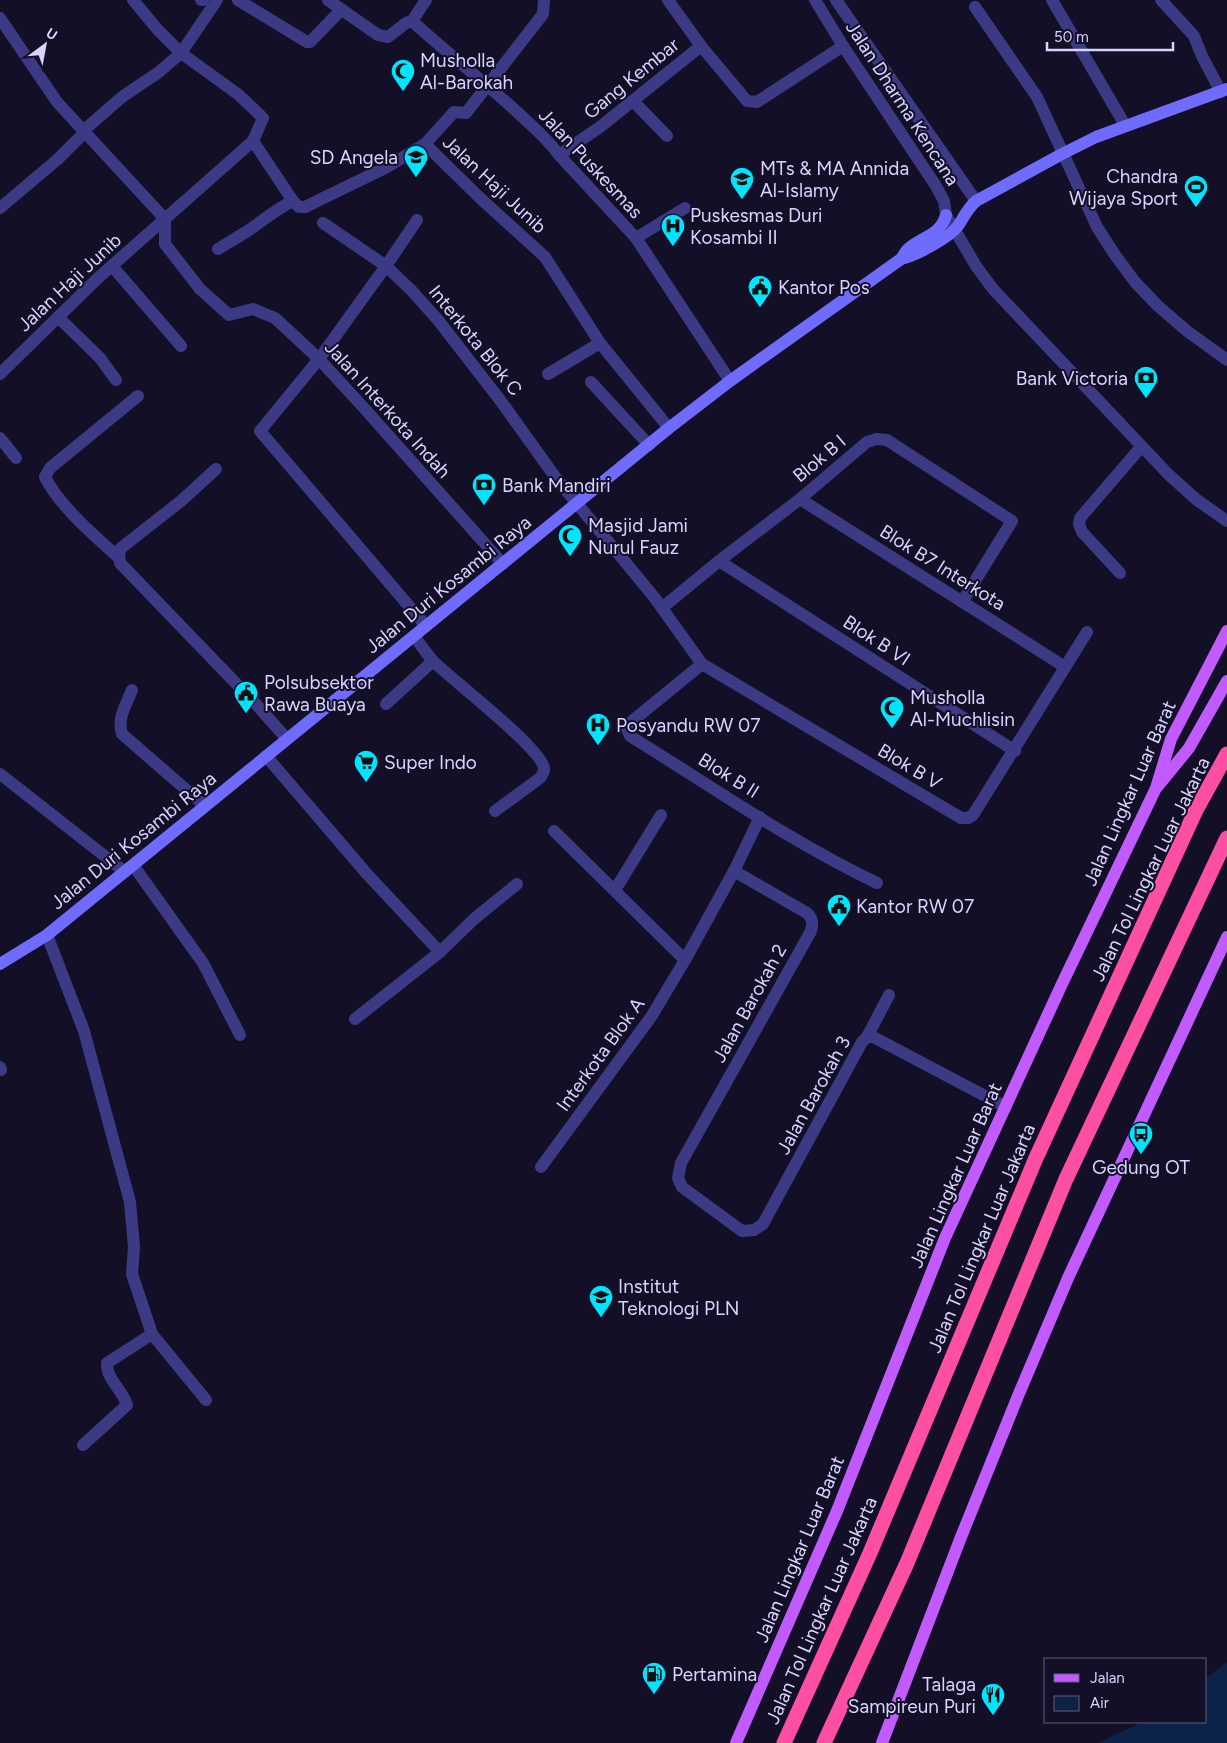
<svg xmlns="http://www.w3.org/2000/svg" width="1227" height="1743" font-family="Figtree,sans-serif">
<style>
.water{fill:#0c2248}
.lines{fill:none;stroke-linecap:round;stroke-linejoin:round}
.minor{stroke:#3d3a85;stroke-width:12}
.secondary{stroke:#6f6bff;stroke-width:12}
.primary{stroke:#c25bff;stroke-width:12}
.motorway{stroke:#ff4fa3;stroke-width:15}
.labels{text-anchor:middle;stroke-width:4;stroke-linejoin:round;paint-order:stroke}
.poi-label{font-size:19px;fill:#d9d4ff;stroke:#130f26;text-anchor:start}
.street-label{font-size:19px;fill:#d9d4ff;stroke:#130f26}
</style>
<rect width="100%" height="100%" fill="#130f26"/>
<path class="water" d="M1227,1662v81h-129l44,-21h64v-44z"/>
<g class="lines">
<g class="minor">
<path d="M133,0l25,30 23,23 58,42 24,23 -10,23"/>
<path d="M201,0h2"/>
<path d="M238,0l69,42h3l31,-32"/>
<path d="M328,0l50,35 10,2 18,-14 6,-2 14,-21"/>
<path d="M668,0l33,46 46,55 10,1 86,-56"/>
<path d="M815,0l28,46 93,140 8,15 2,14 30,51 17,23 176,186 28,25 30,21"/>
<path d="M836,0l140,201"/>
<path d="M1052,0l73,125"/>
<path d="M1161,0l33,36 8,20 19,36"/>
<path d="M975,7l62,90 60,130 18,28 20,27 23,24 29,25 40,29"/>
<path d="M0,18l57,84 108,117v25l35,45 29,26 24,-6 22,9 44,41 45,49 139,156"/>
<path d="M412,21c34,31 70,59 104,90 15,14 31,27 43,44l77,83 94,143"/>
<path d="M633,101l34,35"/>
<path d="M83,131l39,-34 37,-25 22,-19 36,-53"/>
<path d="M425,144l29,-32 12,1 77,-99 1,-14"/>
<path d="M559,155l41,-28 101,-81"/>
<path d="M0,208l58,-49 27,-27"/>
<path d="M417,220l-31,46 -67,93 -59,72 166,195"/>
<path d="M323,223l63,43 26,25 26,29 62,80 56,78 98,119 48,67 259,154h7l5,-3 114,-183"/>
<path d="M636,238l49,-30"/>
<path d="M218,249c11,-7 24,-14 34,-21 14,-10 26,-20 41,-27"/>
<path d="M112,266l69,80"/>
<path d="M58,317l42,41 16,22"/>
<path d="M0,374l98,-96 155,-137 40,60 6,6h6l82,-40 38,-23 55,54 65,59 55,86 69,85"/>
<path d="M548,374l52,-31"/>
<path d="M591,382l58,63"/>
<path d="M0,438l16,20"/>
<path d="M216,469l-35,32 -60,47 -2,6 1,9 135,140 32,36"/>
<path d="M800,499l265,168"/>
<path d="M119,558c-25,-23 -59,-51 -74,-81l5,-9 88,-72"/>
<path d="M719,561l296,190"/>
<path d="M1120,573l-38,-41 -3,-8 1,-6 61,-71"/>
<path d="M662,608l57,-47 81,-62 67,-57 10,-3 10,1 125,81 -50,81"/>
<path d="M414,636c6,8 12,17 19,25 18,18 108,87 111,107 1,3 -2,7 -4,10l-45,33"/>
<path d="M702,664l-71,58 -4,7 3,7c81,50 161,106 247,147"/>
<path d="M132,690c-6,15 -15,28 -10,44l83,72"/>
<path d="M386,704l47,-43"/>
<path d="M266,756l101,118 73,78"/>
<path d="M0,774l125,98"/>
<path d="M554,831l131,129"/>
<path d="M133,865l70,98 37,72"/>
<path d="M734,871l73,42c6,6 6,10 4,18l-130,232 -3,15 4,9 60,44 12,-1 9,-6 99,-182 5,-5h6l6,3 127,67"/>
<path d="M615,890l46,-75"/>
<path d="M47,935l37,96 46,171 4,45 -2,27 20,60 54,66"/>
<path d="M355,1019l85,-67 34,-33 43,-35"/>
<path d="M867,1037l22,-42"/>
<path d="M0,1067l1,3"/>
<path d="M541,1167l110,-150 34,-57 49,-89 26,-54"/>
<path d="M83,1445l44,-40c-4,-15 -21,-26 -20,-42l45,-29"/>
</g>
<g class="secondary">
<path d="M901,259c14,-3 48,-21 57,-33 6,-9 9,-17 18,-25l86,-47 34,-17 131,-48"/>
<path d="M0,964l47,-29 622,-507 61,-47 171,-122c2,-3 4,-7 7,-10 13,-12 33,-14 38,-34"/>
</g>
<g class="primary">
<path d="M1158,786l31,-38 38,-67"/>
<path d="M736,1743l101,-232 108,-273 116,-252 95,-198 15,-49 56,-108"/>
<path d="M882,1743l79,-206 57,-141 50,-118 159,-341"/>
</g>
<g class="motorway">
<path d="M784,1743l86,-190 166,-395 160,-348 31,-56"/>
<path d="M824,1743l83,-180 159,-384 161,-341"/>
</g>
</g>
<defs>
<symbol id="mosque-pin" viewBox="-11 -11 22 30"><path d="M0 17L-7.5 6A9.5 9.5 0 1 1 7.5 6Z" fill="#00e5ff" stroke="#130f26"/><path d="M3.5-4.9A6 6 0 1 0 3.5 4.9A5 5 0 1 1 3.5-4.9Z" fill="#111"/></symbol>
<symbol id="school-pin" viewBox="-11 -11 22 30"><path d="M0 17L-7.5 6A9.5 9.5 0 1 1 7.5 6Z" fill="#00e5ff" stroke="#130f26"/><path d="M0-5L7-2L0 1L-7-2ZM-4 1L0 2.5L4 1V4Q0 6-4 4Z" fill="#111"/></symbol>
<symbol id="stadium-pin" viewBox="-11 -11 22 30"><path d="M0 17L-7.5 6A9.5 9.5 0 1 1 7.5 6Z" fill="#00e5ff" stroke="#130f26"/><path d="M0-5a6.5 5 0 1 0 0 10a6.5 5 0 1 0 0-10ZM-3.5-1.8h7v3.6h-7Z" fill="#111"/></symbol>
<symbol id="hospital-pin" viewBox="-11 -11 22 30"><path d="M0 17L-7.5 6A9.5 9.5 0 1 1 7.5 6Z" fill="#00e5ff" stroke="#130f26"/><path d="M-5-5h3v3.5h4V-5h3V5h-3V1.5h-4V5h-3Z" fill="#111"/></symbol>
<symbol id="civic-pin" viewBox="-11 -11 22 30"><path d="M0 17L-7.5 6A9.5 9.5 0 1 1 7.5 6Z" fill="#00e5ff" stroke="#130f26"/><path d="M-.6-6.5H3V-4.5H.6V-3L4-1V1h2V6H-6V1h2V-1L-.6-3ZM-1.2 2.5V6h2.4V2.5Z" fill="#111"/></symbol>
<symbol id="bank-pin" viewBox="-11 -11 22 30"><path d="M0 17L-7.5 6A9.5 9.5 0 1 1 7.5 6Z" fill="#00e5ff" stroke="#130f26"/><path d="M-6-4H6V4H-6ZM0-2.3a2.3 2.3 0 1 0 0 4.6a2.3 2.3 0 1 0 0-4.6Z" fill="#111"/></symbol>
<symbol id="supermarket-pin" viewBox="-11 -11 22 30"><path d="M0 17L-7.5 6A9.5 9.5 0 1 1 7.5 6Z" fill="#00e5ff" stroke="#130f26"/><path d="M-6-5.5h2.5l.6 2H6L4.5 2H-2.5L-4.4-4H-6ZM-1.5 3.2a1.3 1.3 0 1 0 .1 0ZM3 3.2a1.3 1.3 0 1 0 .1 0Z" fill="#111"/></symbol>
<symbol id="bus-pin" viewBox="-11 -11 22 30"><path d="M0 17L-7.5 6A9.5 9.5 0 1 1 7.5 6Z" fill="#00e5ff" stroke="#130f26"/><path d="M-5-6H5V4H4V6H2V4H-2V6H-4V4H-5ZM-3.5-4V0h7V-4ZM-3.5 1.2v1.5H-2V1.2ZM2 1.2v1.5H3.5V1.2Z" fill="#111"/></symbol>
<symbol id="university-pin" viewBox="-11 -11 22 30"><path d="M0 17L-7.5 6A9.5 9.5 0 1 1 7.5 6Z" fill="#00e5ff" stroke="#130f26"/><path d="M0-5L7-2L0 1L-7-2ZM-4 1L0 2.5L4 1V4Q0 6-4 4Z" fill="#111"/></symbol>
<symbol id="fuel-pin" viewBox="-11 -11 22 30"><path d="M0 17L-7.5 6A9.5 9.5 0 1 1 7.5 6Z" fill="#00e5ff" stroke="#130f26"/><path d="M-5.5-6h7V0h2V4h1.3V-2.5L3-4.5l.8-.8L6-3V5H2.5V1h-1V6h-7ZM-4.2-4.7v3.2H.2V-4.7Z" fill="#111"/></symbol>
<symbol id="restaurant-pin" viewBox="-11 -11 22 30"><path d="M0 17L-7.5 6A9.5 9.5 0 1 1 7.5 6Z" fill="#00e5ff" stroke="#130f26"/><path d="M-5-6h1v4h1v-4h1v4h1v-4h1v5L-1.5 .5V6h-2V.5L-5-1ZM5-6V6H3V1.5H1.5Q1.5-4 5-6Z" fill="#111"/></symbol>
</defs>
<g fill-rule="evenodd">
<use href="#mosque-pin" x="389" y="57" width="28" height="38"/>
<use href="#school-pin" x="402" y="143" width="28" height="38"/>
<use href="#school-pin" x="728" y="165" width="28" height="38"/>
<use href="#stadium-pin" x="1182" y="173" width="28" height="38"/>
<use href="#hospital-pin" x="659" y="212" width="28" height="38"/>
<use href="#civic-pin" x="746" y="273" width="28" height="38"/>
<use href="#bank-pin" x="1132" y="364" width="28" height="38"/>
<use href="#bank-pin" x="470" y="471" width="28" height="38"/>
<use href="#mosque-pin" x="556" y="522" width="28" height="38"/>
<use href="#civic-pin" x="232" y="679" width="28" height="38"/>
<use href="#mosque-pin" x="878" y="694" width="28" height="38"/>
<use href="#hospital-pin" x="584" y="711" width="28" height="38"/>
<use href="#supermarket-pin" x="352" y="748" width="28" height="38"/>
<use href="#civic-pin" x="825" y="892" width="28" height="38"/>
<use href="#bus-pin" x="1127" y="1120" width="28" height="38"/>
<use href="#university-pin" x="587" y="1283" width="28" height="38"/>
<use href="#fuel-pin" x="640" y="1660" width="28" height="38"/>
<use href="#restaurant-pin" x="979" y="1681" width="28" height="38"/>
</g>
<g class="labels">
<g class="poi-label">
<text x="420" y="67">Musholla<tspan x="420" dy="22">Al-Barokah</tspan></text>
<text x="398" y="164" text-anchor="end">SD Angela</text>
<text x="760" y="175">MTs &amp; MA Annida<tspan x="760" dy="22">Al-Islamy</tspan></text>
<text x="1178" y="183" text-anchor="end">Chandra<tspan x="1178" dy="22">Wijaya Sport</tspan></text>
<text x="690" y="222">Puskesmas Duri<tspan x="690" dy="22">Kosambi II</tspan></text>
<text x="778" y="294">Kantor Pos</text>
<text x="1128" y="385" text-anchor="end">Bank Victoria</text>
<text x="502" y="492">Bank Mandiri</text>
<text x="588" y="532">Masjid Jami<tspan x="588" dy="22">Nurul Fauz</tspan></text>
<text x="264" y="689">Polsubsektor<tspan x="264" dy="22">Rawa Buaya</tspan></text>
<text x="910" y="704">Musholla<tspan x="910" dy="22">Al-Muchlisin</tspan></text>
<text x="616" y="732">Posyandu RW 07</text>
<text x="384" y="769">Super Indo</text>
<text x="856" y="913">Kantor RW 07</text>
<text x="1141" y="1174" text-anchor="middle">Gedung OT</text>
<text x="618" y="1293">Institut<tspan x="618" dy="22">Teknologi PLN</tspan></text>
<text x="672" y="1681">Pertamina</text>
<text x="976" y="1691" text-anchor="end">Talaga<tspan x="976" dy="22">Sampireun Puri</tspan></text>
</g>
<g class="street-label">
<text transform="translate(631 78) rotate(-39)" y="7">Gang Kembar</text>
<text transform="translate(903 103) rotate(57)" y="7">Jalan Dharma Kencana</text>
<text transform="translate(591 163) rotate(47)" y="7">Jalan Puskesmas</text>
<text transform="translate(495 184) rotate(43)" y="7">Jalan Haji Junib</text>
<text transform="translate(69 282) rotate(-43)" y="7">Jalan Haji Junib</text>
<text transform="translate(476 340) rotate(51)" y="7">Interkota Blok C</text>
<text transform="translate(388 409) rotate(48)" y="7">Jalan Interkota Indah</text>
<text transform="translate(819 458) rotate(-40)" y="7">Blok B I</text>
<text transform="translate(943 567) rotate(32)" y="7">Blok B7 Interkota</text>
<text transform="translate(448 584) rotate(-39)" y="7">Jalan Duri Kosambi Raya</text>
<text transform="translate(877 640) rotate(33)" y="7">Blok B VI</text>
<text transform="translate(910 766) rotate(31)" y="7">Blok B V</text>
<text transform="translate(729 775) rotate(32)" y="7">Blok B II</text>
<text transform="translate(1129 793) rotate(-66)" y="7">Jalan Lingkar Luar Barat</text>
<text transform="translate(133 840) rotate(-39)" y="7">Jalan Duri Kosambi Raya</text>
<text transform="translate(1150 869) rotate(-64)" y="7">Jalan Tol Lingkar Luar Jakarta</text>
<text transform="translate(749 1003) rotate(-61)" y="7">Jalan Barokah 2</text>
<text transform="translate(600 1054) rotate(-54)" y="7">Interkota Blok A</text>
<text transform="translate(813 1095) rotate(-61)" y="7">Jalan Barokah 3</text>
<text transform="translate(955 1175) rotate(-66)" y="7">Jalan Lingkar Luar Barat</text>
<text transform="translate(981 1238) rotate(-67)" y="7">Jalan Tol Lingkar Luar Jakarta</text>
<text transform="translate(799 1549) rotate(-67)" y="7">Jalan Lingkar Luar Barat</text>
<text transform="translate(821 1610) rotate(-66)" y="7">Jalan Tol Lingkar Luar Jakarta</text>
</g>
</g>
<rect x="1044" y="1658" width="162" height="65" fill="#130f26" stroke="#625e7d"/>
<rect x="1054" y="1674" width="25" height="8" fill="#c25bff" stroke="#625e7d"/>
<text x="1090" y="1683" font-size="15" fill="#d9d4ff">Jalan</text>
<rect x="1054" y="1696" width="25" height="15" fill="#0c2248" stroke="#625e7d"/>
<text x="1090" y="1708" font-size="15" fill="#d9d4ff">Air</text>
<g transform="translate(45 45) rotate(32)" stroke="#130f26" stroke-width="4" paint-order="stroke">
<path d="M0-4L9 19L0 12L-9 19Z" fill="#d9d4ff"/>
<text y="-8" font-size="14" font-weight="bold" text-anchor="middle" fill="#d9d4ff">U</text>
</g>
<path d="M1047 42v8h126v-8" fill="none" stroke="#d9d4ff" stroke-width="2.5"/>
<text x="1054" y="42" font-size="15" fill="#d9d4ff" stroke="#130f26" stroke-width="4" paint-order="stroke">50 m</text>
</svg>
